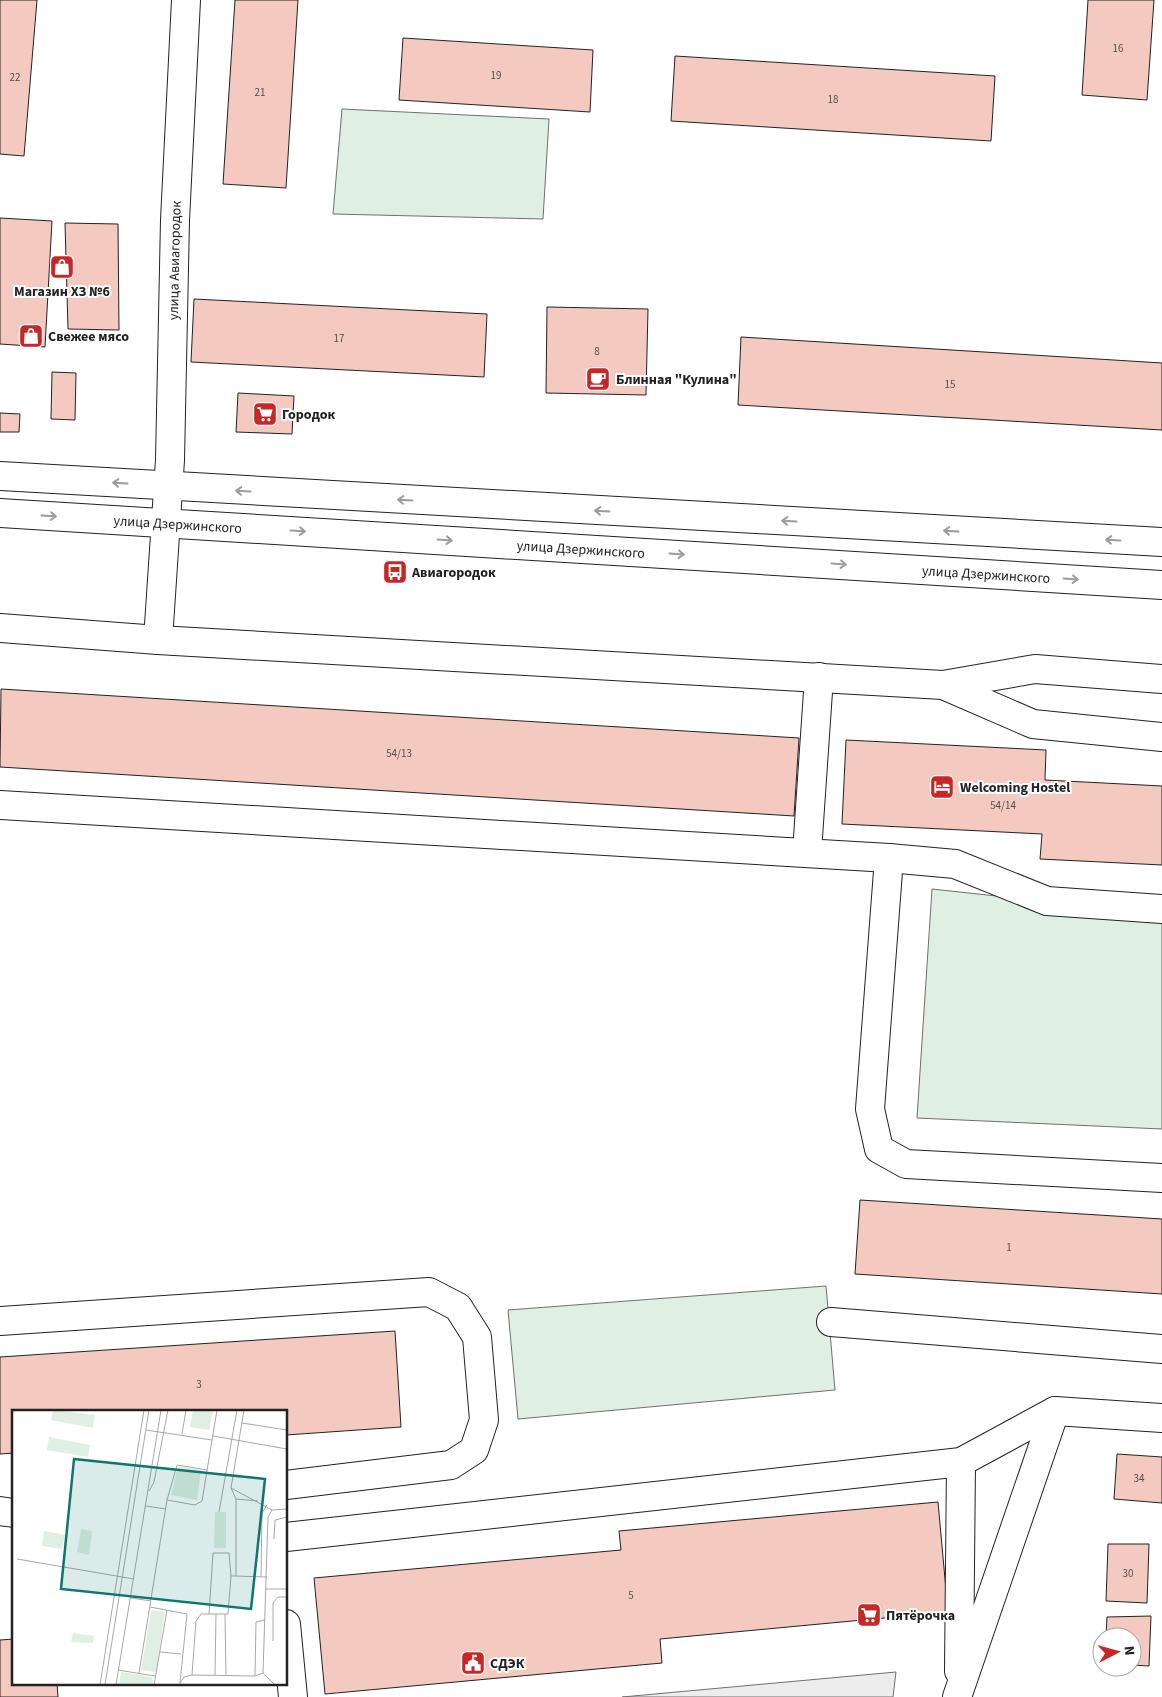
<svg xmlns="http://www.w3.org/2000/svg" width="1162" height="1697" font-family="'Source Sans 3',sans-serif">
<style>
.green{fill:#e0efe3;stroke:#6f6f6f}
.parking{fill:#ededed;stroke:#6f6f6f}
.building{fill:#f3c9c0;stroke:#222}
.lines{fill:none;stroke-linecap:round;stroke-linejoin:round}
.minor-casing{stroke:#222;stroke-width:30}
.major-casing{stroke:#222;stroke-width:30}
.minor{stroke:#fff;stroke-width:28}
.major{stroke:#fff;stroke-width:28}
.oneway{stroke:#9c9c9c}
.labels{text-anchor:middle;stroke-width:4;stroke-linejoin:round;paint-order:stroke}
.number-label{font-size:11px;fill:#564c4a}
.street-label{font-size:14px;fill:#222;stroke:#fff}
.poi-label{font-size:14px;font-weight:bold;fill:#222;stroke:#fff;text-anchor:start}
.inset-road{fill:none;stroke:#a7a7a7;stroke-width:1}
.view{fill:#0f766e;fill-opacity:0.15;stroke:#0f766e;stroke-width:2.5}
.inset-edge{fill:none;stroke:#222;stroke-width:2.5}
</style>
<rect width="100%" height="100%" fill="#fff"/>
<g class="green">
<path d="M342,109l207,10 -6,100 -210,-5z"/>
<path d="M932,889l230,25v215l-245,-11z"/>
<path d="M826,1286l9,104 -317,29 -10,-109z"/>
</g>
<path class="parking" d="M896,1672l-3,25h-271z"/>
<g class="building">
<path d="M0,0h37l-13,156 -24,-2z"/>
<path d="M235,0h63l-12,188 -63,-4z"/>
<path d="M1088,0h66l-7,100 -65,-5z"/>
<path d="M403,38l190,12 -3,62 -191,-12z"/>
<path d="M675,56l320,20 -4,65 -320,-20z"/>
<path d="M0,218l52,3 -7,126 -45,-3z"/>
<path d="M65,223l53,1 1,106 -51,-1z"/>
<path d="M194,299l293,15 -3,63 -293,-15z"/>
<path d="M547,307l101,2 -2,86 -100,-2z"/>
<path d="M741,337l421,26v67l-424,-25z"/>
<path d="M52,372l24,1 -1,47 -24,-1z"/>
<path d="M238,393l56,3 -2,38 -56,-2z"/>
<path d="M0,413l20,1 -1,18h-19z"/>
<path d="M1,689l798,49 -5,78 -794,-49z"/>
<path d="M846,740l200,10 -1,30 117,6v79l-122,-6 2,-25 -200,-10z"/>
<path d="M860,1200l302,19v75l-307,-20z"/>
<path d="M395,1331l6,96 -115,8v-24h-272v42l-14,1v-97z"/>
<path d="M1117,1454l45,3v46l-48,-4z"/>
<path d="M938,1502l10,110 -288,27 2,24 -337,31 -11,-116 307,-28 -2,-19z"/>
<path d="M1108,1544h41l-2,59 -41,-2z"/>
<path d="M1151,1616l-2,50 -17,-1v-28h-26l1,-20z"/>
<path d="M14,1639v44h43l1,14h-58v-57z"/>
</g>
<g class="lines">
<defs>
<g id="minor">
<path d="M0,628l158,12 785,45 92,-16 127,10"/>
<path id="s1" d="M158,640l12,-180 5,-240 11,-220"/>
<path d="M943,685l90,39 129,13"/>
<path d="M0,805l889,53 66,6 92,37 115,8"/>
<path d="M807,852l12,-175"/>
<path d="M889,858l-19,251 9,40 27,15 256,14"/>
<path d="M0,1321l429,-29 29,15 19,30 7,83 -10,30 -23,15 -165,20"/>
<path d="M831,1322l331,27"/>
<path d="M0,1511l14,2"/>
<path d="M286,1537l675,-75 94,-51"/>
<path d="M286,1624l7,73"/>
<path d="M959,1671l2,-209"/>
<path d="M957,1697l98,-286 107,7"/>
</g>
<g id="major">
<path d="M0,476l1162,66"/>
<path id="s2" d="M0,513l1162,72"/>
</g>
</defs>
<use href="#minor" class="minor-casing"/>
<use href="#major" class="major-casing"/>
<use href="#minor" class="minor"/>
<use href="#major" class="major"/>
</g>
<defs><path id="oneway-shaft" d="M-6 0H5M1.5-3L5.5 0L1.5 3" fill="none" stroke-width="1.6" stroke-linecap="round" stroke-linejoin="round" transform="scale(1.25)"/></defs>
<g class="oneway">
<use href="#oneway-shaft" transform="translate(120 483) rotate(-177)"/>
<use href="#oneway-shaft" transform="translate(243 491) rotate(-177)"/>
<use href="#oneway-shaft" transform="translate(405 500) rotate(-177)"/>
<use href="#oneway-shaft" transform="translate(602 511) rotate(-177)"/>
<use href="#oneway-shaft" transform="translate(49 516) rotate(3)"/>
<use href="#oneway-shaft" transform="translate(789 521) rotate(-177)"/>
<use href="#oneway-shaft" transform="translate(298 531) rotate(3)"/>
<use href="#oneway-shaft" transform="translate(951 531) rotate(-177)"/>
<use href="#oneway-shaft" transform="translate(445 540) rotate(4)"/>
<use href="#oneway-shaft" transform="translate(1113 540) rotate(-177)"/>
<use href="#oneway-shaft" transform="translate(677 554) rotate(4)"/>
<use href="#oneway-shaft" transform="translate(839 564) rotate(4)"/>
<use href="#oneway-shaft" transform="translate(1071 579) rotate(4)"/>
</g>
<defs>
<symbol id="shop-square" viewBox="-11 -11 22 22"><rect x="-9" y="-9" width="18" height="18" rx="4" fill="#c62828" stroke="#fff"/><path d="M-5-2.5h2.3a2.7 3.5 0 0 1 5.4 0H5L5.5 6h-11ZM-1.5-2.5h3a1.5 2.3 0 0 0-3 0Z" fill="#fff"/></symbol>
<symbol id="cafe-square" viewBox="-11 -11 22 22"><rect x="-9" y="-9" width="18" height="18" rx="4" fill="#c62828" stroke="#fff"/><path d="M-5.5-4.5H6V0H3Q3 3.5 0 3.5H-2.5Q-5.5 3.5-5.5 0ZM3-3.2v2h1.7v-2ZM-6 4.5H4V6H-6Z" fill="#fff"/></symbol>
<symbol id="supermarket-square" viewBox="-11 -11 22 22"><rect x="-9" y="-9" width="18" height="18" rx="4" fill="#c62828" stroke="#fff"/><path d="M-6-5.5h2.5l.6 2H6L4.5 2H-2.5L-4.4-4H-6ZM-1.5 3.2a1.3 1.3 0 1 0 .1 0ZM3 3.2a1.3 1.3 0 1 0 .1 0Z" fill="#fff"/></symbol>
<symbol id="bus-square" viewBox="-11 -11 22 22"><rect x="-9" y="-9" width="18" height="18" rx="4" fill="#c62828" stroke="#fff"/><path d="M-5-6H5V4H4V6H2V4H-2V6H-4V4H-5ZM-3.5-4V0h7V-4ZM-3.5 1.2v1.5H-2V1.2ZM2 1.2v1.5H3.5V1.2Z" fill="#fff"/></symbol>
<symbol id="hotel-square" viewBox="-11 -11 22 22"><rect x="-9" y="-9" width="18" height="18" rx="4" fill="#c62828" stroke="#fff"/><path d="M-6-4.5h1.5V1H6V5H4.5V3h-9V5H-6ZM-4 0a1.8 1.8 0 1 1 3.6 0ZM.5 0V-2.5h3Q6-2.5 6 0Z" fill="#fff"/></symbol>
<symbol id="civic-square" viewBox="-11 -11 22 22"><rect x="-9" y="-9" width="18" height="18" rx="4" fill="#c62828" stroke="#fff"/><path d="M-.6-6.5H3V-4.5H.6V-3L4-1V1h2V6H-6V1h2V-1L-.6-3ZM-1.2 2.5V6h2.4V2.5Z" fill="#fff"/></symbol>
</defs>
<g fill-rule="evenodd">
<use href="#shop-square" x="48" y="253" width="28" height="28"/>
<use href="#shop-square" x="17" y="322" width="28" height="28"/>
<use href="#cafe-square" x="584" y="365" width="28" height="28"/>
<use href="#supermarket-square" x="251" y="400" width="28" height="28"/>
<use href="#bus-square" x="381" y="558" width="28" height="28"/>
<use href="#hotel-square" x="928" y="773" width="28" height="28"/>
<use href="#supermarket-square" x="855" y="1601" width="28" height="28"/>
<use href="#civic-square" x="459" y="1649" width="28" height="28"/>
</g>
<g class="labels">
<g class="number-label">
<text x="1118" y="52">16</text>
<text x="496" y="79">19</text>
<text x="15" y="81">22</text>
<text x="260" y="96">21</text>
<text x="833" y="103">18</text>
<text x="339" y="342">17</text>
<text x="597" y="355">8</text>
<text x="950" y="388">15</text>
<text x="399" y="757">54/13</text>
<text x="1003" y="809">54/14</text>
<text x="1009" y="1251">1</text>
<text x="199" y="1388">3</text>
<text x="1139" y="1482">34</text>
<text x="1128" y="1577">30</text>
<text x="631" y="1599">5</text>
</g>
<g class="street-label">
<text dy="5" stroke="none"><textPath href="#s1" startOffset="380">улица Авиагородок</textPath></text>
<text dy="5" stroke="none"><textPath href="#s2" startOffset="178">улица Дзержинского</textPath></text>
<text dy="5" stroke="none"><textPath href="#s2" startOffset="582">улица Дзержинского</textPath></text>
<text dy="5" stroke="none"><textPath href="#s2" startOffset="988">улица Дзержинского</textPath></text>
</g>
<g class="poi-label">
<text x="62" y="296" text-anchor="middle">Магазин ХЗ №6</text>
<text x="48" y="341">Свежее мясо</text>
<text x="616" y="384">Блинная "Кулина"</text>
<text x="282" y="419">Городок</text>
<text x="412" y="577">Авиагородок</text>
<text x="960" y="792">Welcoming Hostel</text>
<text x="886" y="1620">Пятёрочка</text>
<text x="490" y="1668">СДЭК</text>
</g>
</g>
<g transform="translate(12 1410)">
<rect width="275" height="275" fill="#fff"/>
<path d="M41,0l42,5 -2,13 -42,-8zM181,0h20l-4,20 -19,-3zM37,27l41,8 -2,12 -41,-7zM166,56l23,4 -4,30 -26,-5zM203,102h11v36h-12zM69,119l11,2 -3,24 -12,-3zM32,121l21,4 -3,14 -20,-3zM139,200l14,2 -9,60 -15,-2zM61,223l21,3 -1,7 -22,-1zM109,262l32,5 -1,8h-33z" fill="#e0efe3"/>
<path class="inset-road" d="M232,0l-13,78 41,22M230,13l45,7M134,20l66,10M170,24l4,-24M201,26l74,13M219,78l5,11v77l31,1M137,81l5,-9 14,-72M224,89l22,2M155,90l28,5 7,-4 15,-91M134,96l20,3M260,100l15,-1M207,102l18,-102M262,129l1,-19 12,-3M5,149l117,20M249,167l1,-64 5,-8M254,179h21M119,188l20,3M138,197l37,7 -7,69M197,204l4,-61h16l2,23M213,204l1,61M261,231v-38l5,-6h9M148,242l21,2M106,260l37,6M127,263l28,-173 10,-35 30,5M251,263l12,12M180,265l4,-54 5,-7h27l3,-38h5M203,265l1,-61M243,266l1,-54 9,-2M88,275l44,-275M93,275l44,-275M104,275l45,-275M142,275l13,-75M167,275l5,-8 8,-2 63,1 8,-3 5,-156 4,-7"/>
<path class="view" d="M62,49l191,20 -14,130 -190,-20z"/>
<rect width="275" height="275" class="inset-edge"/>
</g>
<g transform="translate(1117 1652) rotate(84)"><circle r="24" fill="#ffffff" stroke="#a7a7a7"/>
<path d="M0-4L9 19L0 12L-9 19Z" fill="#c62828"/>
<text y="-8" font-size="14" font-weight="bold" text-anchor="middle" fill="#222222">N</text>
</g>
</svg>
